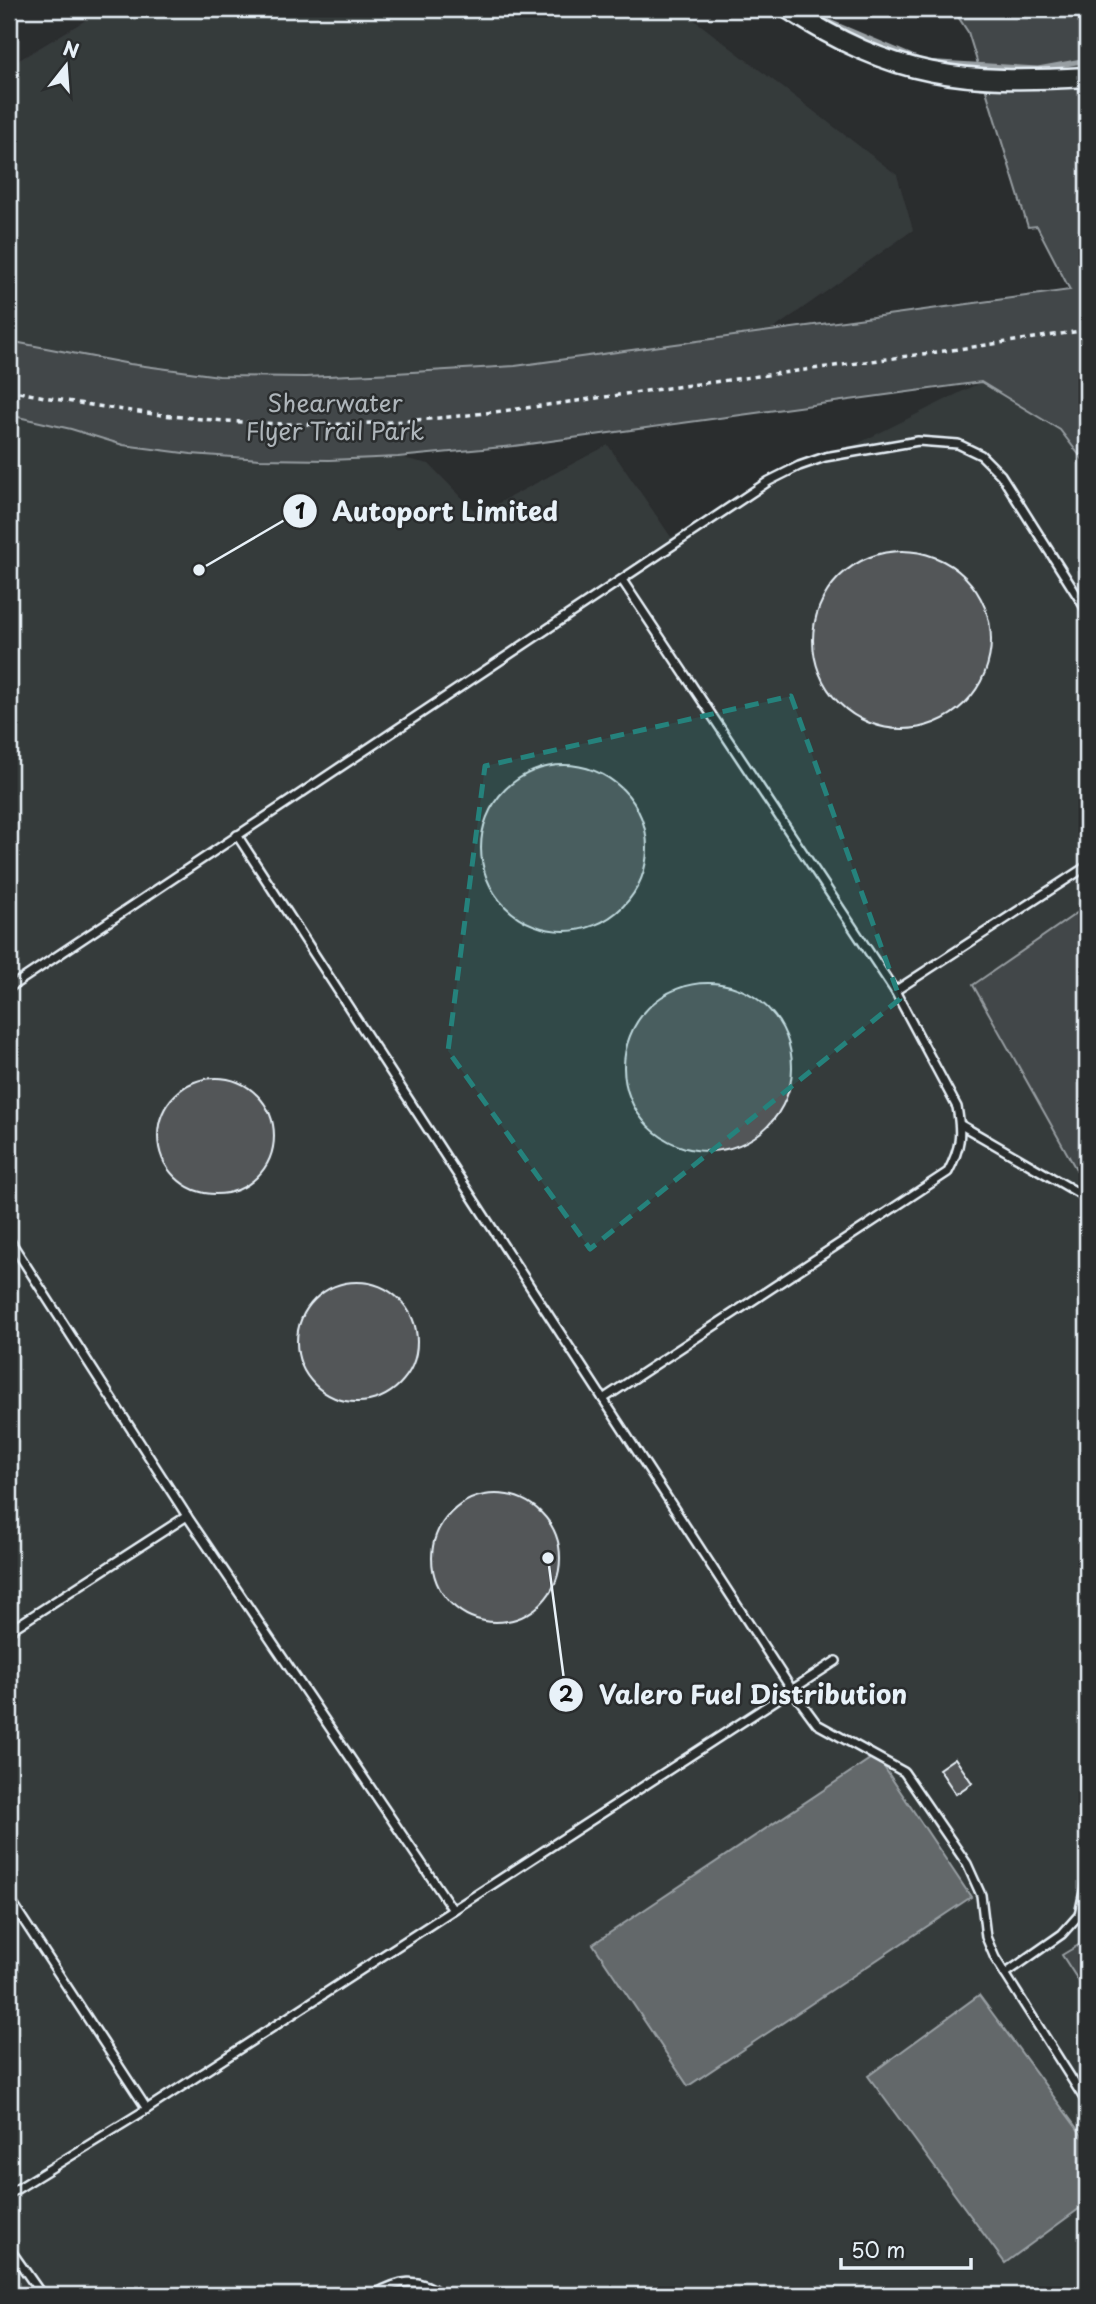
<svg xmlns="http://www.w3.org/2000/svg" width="1096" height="2304" font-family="'Playpen Sans',sans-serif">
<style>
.built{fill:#363a3b}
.green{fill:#424648;stroke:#959ca0;stroke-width:2}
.water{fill:#63686b;stroke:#989fa3;stroke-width:2}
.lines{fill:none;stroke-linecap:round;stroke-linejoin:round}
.stream{stroke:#989fa3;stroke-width:5}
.building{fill:#535759;stroke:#e8f1f8;stroke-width:2}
.service-casing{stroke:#e8f1f8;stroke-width:12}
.tertiary-casing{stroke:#e8f1f8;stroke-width:23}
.path{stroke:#e8f1f8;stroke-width:3.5;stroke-dasharray:5 5;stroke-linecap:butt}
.service{stroke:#2a2d2e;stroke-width:7}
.tertiary{stroke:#2a2d2e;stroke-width:18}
.marked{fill:#25827c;fill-opacity:0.2;stroke:#25827c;stroke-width:5;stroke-dasharray:14 9;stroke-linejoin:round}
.labels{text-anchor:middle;stroke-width:5;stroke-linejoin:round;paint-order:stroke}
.park-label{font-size:24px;fill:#aeb5ba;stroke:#2a2d2e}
.leader{fill:none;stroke:#e8f1f8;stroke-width:2.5}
.callout-dot{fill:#e8f1f8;stroke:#2a2d2e;stroke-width:2.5}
.mark-label{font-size:21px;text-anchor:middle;font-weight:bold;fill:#111}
.callout-label{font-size:26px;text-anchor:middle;font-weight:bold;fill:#e8f1f8;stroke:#2a2d2e;stroke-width:5;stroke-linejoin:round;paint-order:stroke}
</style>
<rect width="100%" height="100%" fill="#2a2d2e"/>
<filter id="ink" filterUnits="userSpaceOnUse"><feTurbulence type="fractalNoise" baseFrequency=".0143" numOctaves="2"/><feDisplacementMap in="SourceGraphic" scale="14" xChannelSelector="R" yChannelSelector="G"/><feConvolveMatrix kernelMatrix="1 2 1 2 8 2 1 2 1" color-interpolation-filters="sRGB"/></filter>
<g filter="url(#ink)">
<g class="built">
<path d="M104,9h576l217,166 16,55 -141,100 -257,36 -210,11 -86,-1 -89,-12 -121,-23v-275z"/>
<path d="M981,382l79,48 27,35v441l-114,79 104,186 10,5v764l-25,15 25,39v301h-1078v-1880l62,14 52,16 137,14 69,1 69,-3 31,7 49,50 130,-69 63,92z"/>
</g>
<g class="green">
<path d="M953,9h134v456l-27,-35 -79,-48 -467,64 -116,11 -69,3 -69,-1 -69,-5 -68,-9 -52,-16 -62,-14v-74l121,23 89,12 86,1 90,-4 120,-7 555,-76 -33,-64 -9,1 -60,-195z"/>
<path d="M1087,906v270l-10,-5 -104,-186z"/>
<path d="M1087,1940v54l-25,-39z"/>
</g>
<g class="water">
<path d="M876,1755l95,142 -283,189 -95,-142z"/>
<path d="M979,1995l108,147v61l-82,60 -137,-187z"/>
</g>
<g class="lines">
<path class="stream" d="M808,9l12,9 104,44 114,7 49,-9"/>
</g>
<g class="building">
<circle cx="902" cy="640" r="89"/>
<circle cx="564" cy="848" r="83"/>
<circle cx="708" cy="1067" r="84"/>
<circle cx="216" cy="1136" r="58"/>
<circle cx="357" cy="1342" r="60"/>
<circle cx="496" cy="1558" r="64"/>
<path d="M955,1758l17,25 -16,11 -17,-25z"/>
</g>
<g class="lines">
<defs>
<g id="service">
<path d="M237,835l555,855 25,34 87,48 63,92 14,31 5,42 9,21 92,145"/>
<path d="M9,988l760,-507 30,-15 26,-9 93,-16 40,3 23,11 20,20 86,136"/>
<path d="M895,991l192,-125"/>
<path d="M961,1125l126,73"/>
<path d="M9,1239l178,277 266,394"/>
<path d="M603,1399l345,-227c13,-25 14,-38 9,-65l-62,-116 -273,-411"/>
<path d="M9,1631l178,-115"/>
<path d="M9,1898l138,211"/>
<path d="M1005,1974l57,-40 17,-19 8,-38"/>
<path d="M9,2194l138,-85 689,-448"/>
<path d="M9,2248l33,47"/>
<path d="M373,2295c26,-15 44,-19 70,0"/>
</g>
<path id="tertiary" d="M788,9c106,69 175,75 299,68"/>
</defs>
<use href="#service" class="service-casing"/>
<use href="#tertiary" class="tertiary-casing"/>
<path class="path" d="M9,390c112,23 227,37 341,34 116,-4 233,-25 348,-40 130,-17 260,-34 389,-54"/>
<use href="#service" class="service"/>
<use href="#tertiary" class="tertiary"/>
</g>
</g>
<path class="marked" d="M791,696l109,303 -310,250 -142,-198 37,-285z"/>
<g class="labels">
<g class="park-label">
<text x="335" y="412">Shearwater<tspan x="335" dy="28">Flyer Trail Park</tspan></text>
</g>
</g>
<path class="leader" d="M199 570L300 511M548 1558L566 1695"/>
<g class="callout-dot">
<circle cx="199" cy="570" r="7"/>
<circle cx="548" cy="1558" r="7"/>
<circle cx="300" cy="511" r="18"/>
<circle cx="566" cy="1695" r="18"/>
</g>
<g class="mark-label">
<text x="300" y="519">1</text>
<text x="566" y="1702">2</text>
</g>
<g class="callout-label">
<text x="445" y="521">Autoport Limited</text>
<text x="753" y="1704">Valero Fuel Distribution</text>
</g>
<rect width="1096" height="2304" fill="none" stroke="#2a2d2e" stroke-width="35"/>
<rect x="18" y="18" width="1061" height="2269" fill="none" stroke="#e8f1f8" stroke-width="2.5" filter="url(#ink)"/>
<g transform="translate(66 66) rotate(17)" stroke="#2a2d2e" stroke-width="5" paint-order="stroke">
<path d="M0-5L12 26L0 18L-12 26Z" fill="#e8f1f8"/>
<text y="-10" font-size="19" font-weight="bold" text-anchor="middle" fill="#e8f1f8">N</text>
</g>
<path d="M841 2258v10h130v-10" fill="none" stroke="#e8f1f8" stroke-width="3.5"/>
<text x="851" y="2258" font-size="21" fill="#e8f1f8" stroke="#2a2d2e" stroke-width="5" paint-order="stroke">50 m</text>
</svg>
